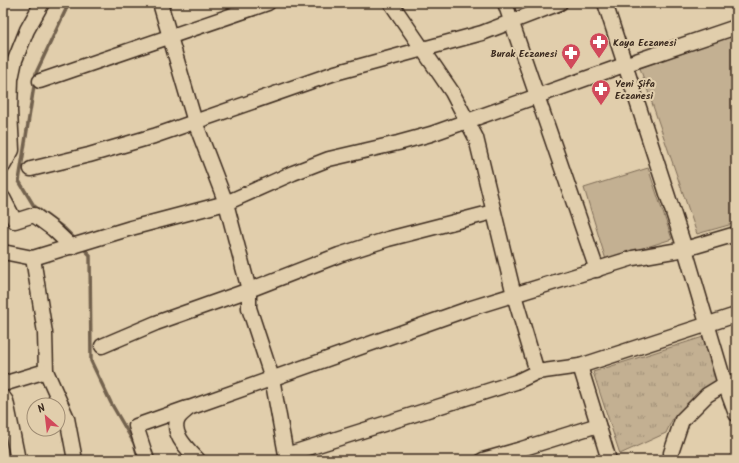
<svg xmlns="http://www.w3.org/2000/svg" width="739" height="463" font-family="Kalam,sans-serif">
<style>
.grass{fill:#c3b092;stroke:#7f6d58}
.park{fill:url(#park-tufts);stroke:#7f6d58}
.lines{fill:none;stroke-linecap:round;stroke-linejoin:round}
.stream{stroke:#73624e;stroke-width:3.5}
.street-casing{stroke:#3b2a1e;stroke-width:17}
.street{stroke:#e1ceac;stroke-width:14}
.labels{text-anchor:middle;stroke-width:4;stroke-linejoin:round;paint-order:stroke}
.poi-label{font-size:10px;font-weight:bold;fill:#3b2a1e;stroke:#e1ceac;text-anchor:start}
</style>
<defs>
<pattern id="park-tufts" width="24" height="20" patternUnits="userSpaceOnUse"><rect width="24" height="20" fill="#c3b092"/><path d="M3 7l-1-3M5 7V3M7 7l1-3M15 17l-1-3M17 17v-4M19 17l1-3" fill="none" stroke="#a08f77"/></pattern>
</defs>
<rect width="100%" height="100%" fill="#e1ceac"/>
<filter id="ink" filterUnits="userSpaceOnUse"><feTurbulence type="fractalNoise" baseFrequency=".025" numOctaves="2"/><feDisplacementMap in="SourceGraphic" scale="8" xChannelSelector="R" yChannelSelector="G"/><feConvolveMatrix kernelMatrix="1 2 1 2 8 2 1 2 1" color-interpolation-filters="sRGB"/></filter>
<g filter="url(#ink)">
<g class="grass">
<path d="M736,34v189l-39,11 -57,-166z"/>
<path d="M648,168l24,71 -66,21 -22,-72z"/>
</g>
<path class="park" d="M703,337l16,45 -46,36 -7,15 -46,21 -27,-82z"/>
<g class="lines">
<g class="stream">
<path d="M69,3l-33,70 -17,108 15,25 31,23 12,12"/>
<path d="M82,247l8,8 1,106 20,42 23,40 5,17"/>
</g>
<defs>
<g id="street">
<path d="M160,3l35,119 31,81 23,87v18l23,70 15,82"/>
<path d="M391,3l61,89 24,46 38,157 23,77"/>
<path d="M505,3l92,267"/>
<path d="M605,3l80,246 40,135 11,30"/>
<path d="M40,81l228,-78"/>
<path d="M3,166l9,-16 -2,-39 1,-32 4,-19 12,-30 15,-27"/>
<path d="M31,169l58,-14 65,-19 181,-63 147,-40 78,-30"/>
<path d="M3,198l12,23 19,-6 19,14 19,18"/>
<path d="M3,252l30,6 98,-30 95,-25 67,-30 36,-14 69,-16 33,-9 193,-69 112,-38"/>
<path d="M33,258l12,75 1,38 21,47 8,42"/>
<path d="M102,346l54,-23 93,-33 90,-35 49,-16 105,-27"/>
<path d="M580,366l29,94"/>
<path d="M3,384l43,-13"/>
<path d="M3,397l3,4 12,59"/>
<path d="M515,451l83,-26"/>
<path d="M286,455l230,-73 21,-10 43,-6 156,-51"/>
<path d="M147,460l-11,-34 51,-18"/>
<path d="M198,460c-8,-9 -28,-26 -20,-41 2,-4 8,-8 11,-11l279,-99 165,-51 52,-9 51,-15"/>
<path d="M483,460l32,-9 3,8"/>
<path d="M673,460l-2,-7 11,-33 25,-25 18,-11 11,-3"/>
</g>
</defs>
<use href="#street" class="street-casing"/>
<use href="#street" class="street"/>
</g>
</g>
<defs>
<symbol id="pharmacy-pin" viewBox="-11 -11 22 30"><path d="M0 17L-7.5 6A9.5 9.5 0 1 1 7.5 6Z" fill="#d1495b" stroke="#e1ceac"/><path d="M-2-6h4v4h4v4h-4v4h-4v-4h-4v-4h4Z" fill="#fff"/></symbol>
</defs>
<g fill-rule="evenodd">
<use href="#pharmacy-pin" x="588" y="31" width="22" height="30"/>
<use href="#pharmacy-pin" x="560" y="42" width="22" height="30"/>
<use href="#pharmacy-pin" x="590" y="78" width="22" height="30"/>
</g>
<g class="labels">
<g class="poi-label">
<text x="613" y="46">Kaya Eczanesi</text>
<text x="557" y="57" text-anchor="end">Burak Eczanesi</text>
<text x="615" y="87">Yeni Şifa<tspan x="615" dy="12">Eczanesi</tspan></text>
</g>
</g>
<rect width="739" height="463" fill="none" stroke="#e1ceac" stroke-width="16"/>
<rect x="8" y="8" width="723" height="447" fill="none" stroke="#3b2a1e" stroke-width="1.5" filter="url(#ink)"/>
<g transform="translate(46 417) rotate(332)"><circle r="19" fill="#e1ceac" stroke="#9f8c73"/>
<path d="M0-3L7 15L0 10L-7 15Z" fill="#d1495b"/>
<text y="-6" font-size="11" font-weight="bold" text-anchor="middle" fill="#3b2a1e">N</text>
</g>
</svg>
